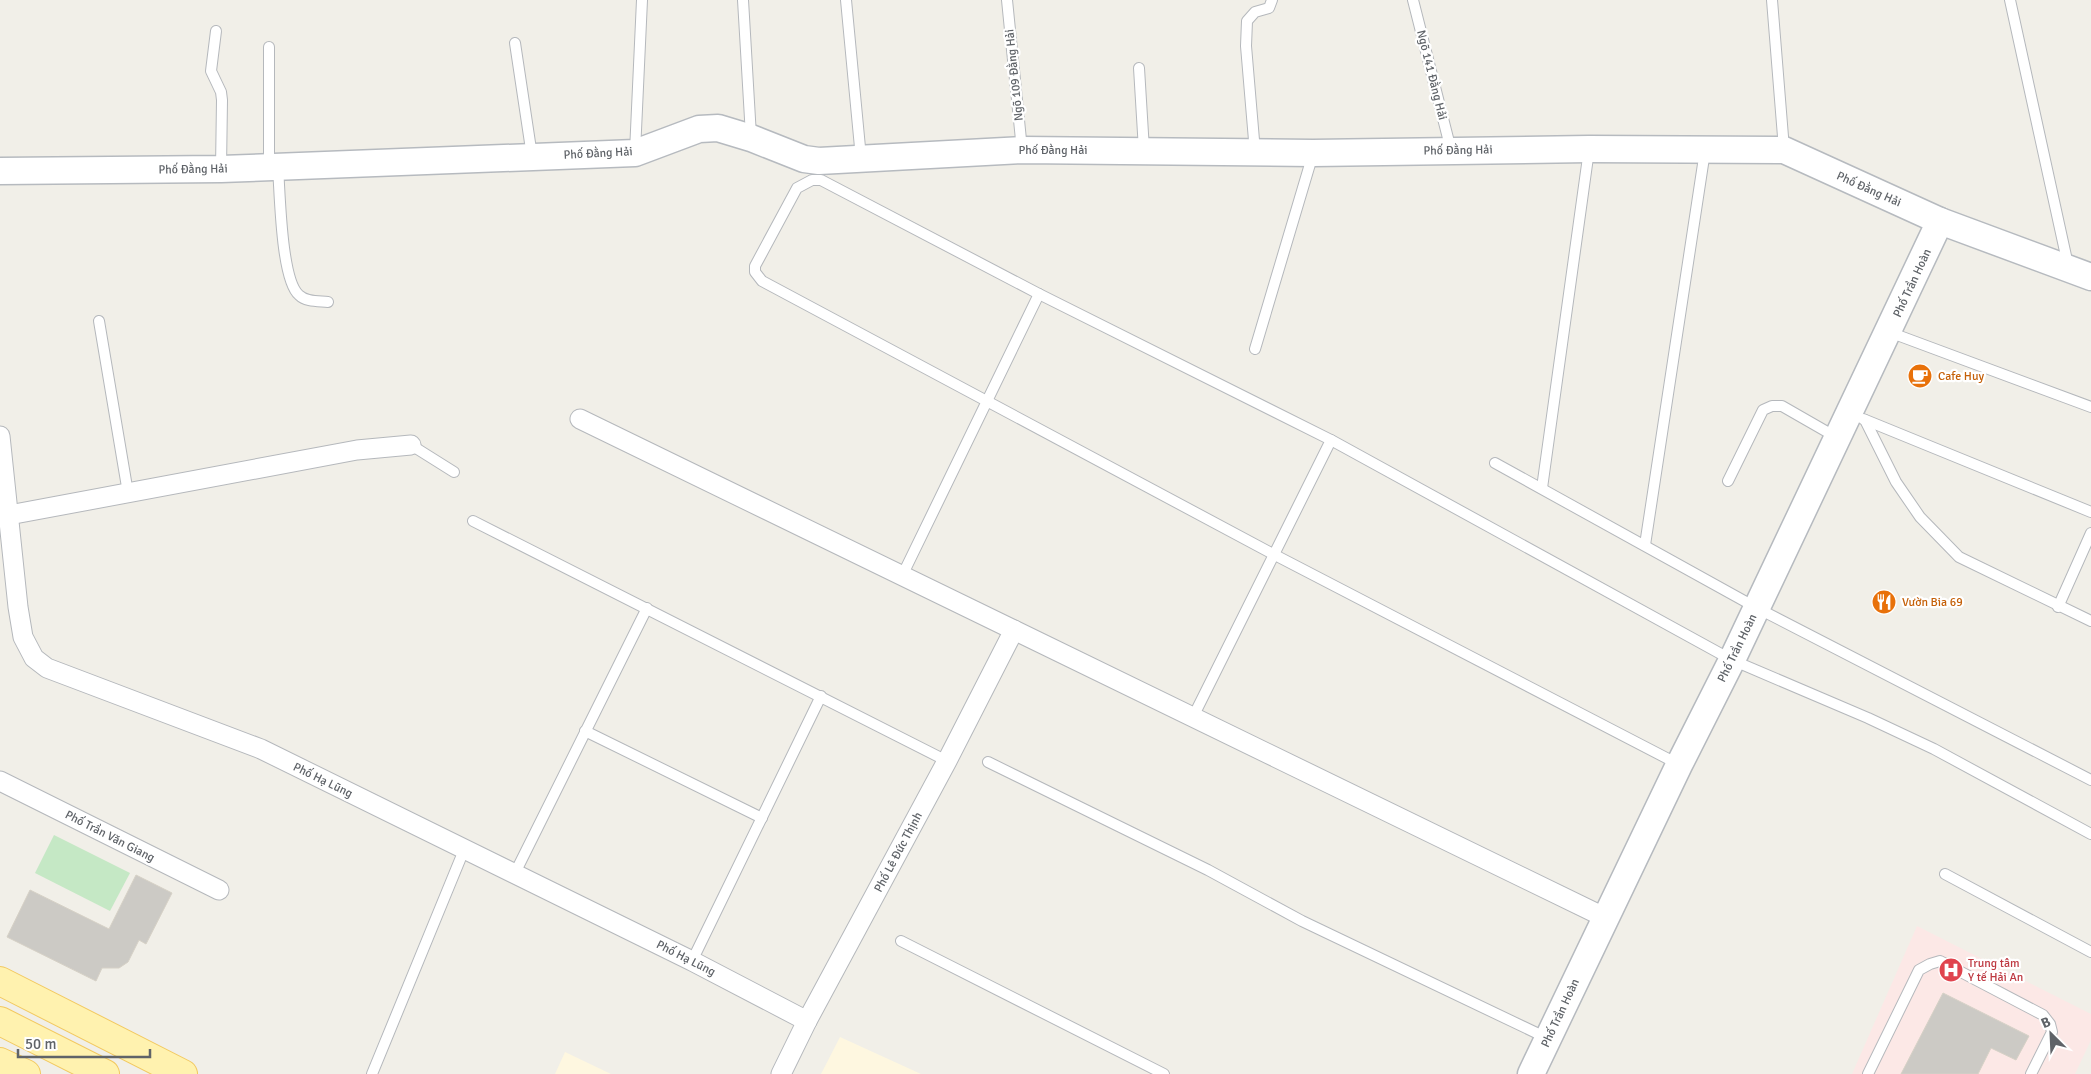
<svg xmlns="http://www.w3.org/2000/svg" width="2091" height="1074" font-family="Signika,sans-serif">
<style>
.commercial{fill:#fef7e0}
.medical{fill:#fce8e6}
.green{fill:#c5e8c5}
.building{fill:#cccac5;stroke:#d6d1c6}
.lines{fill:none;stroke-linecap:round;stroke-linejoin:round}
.lane-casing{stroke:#b5b8bc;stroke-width:12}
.street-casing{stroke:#b5b8bc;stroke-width:21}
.secondary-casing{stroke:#b6babf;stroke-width:29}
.primary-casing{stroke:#f2c960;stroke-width:30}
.lane{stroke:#fff;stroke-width:10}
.street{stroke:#fff;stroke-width:19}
.secondary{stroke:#fff;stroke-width:26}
.primary{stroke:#fff2af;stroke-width:28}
.labels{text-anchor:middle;stroke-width:4.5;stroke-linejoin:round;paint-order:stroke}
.street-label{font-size:12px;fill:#5f6368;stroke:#fff}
.food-label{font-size:12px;fill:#c56008;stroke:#fff;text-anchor:start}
.health-label{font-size:12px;fill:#be3a42;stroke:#fff;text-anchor:start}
</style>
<rect width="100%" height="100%" fill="#f1efe8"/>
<g class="commercial">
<path d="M840,1037l81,37h-100z"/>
<path d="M565,1052l46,22h-56z"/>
</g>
<path class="medical" d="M1917,926l174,88v26l-16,34h-223z"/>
<path class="green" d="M54,835l76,38 -20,38 -75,-38z"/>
<g class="building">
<path d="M136,875l36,18 -26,51 -7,-4 -11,22 -9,6h-17l-6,13 -89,-44 23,-47 79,39z"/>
<path d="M1943,993l86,43 -13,24 -25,-12 -13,26h-77z"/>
</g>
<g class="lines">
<defs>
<g id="lane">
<path d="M743,0l8,136"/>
<path d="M846,0l15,158"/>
<path d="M1007,0l15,150"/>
<path d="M1413,0l38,150"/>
<path d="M1772,0l12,149"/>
<path d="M2010,0l58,265"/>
<path d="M216,31l-5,40 10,21 1,8 -1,68"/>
<path d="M515,43l17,113"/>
<path d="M269,47v119"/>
<path d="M1139,68l5,82"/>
<path d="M635,152l7,-152"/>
<path d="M1255,152l-9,-106 1,-25 8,-9 14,-4 3,-8"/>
<path d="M278,168c2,24 3,112 21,127 7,7 19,6 29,7"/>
<path d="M99,321l29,172"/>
<path d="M1889,332l202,75"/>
<path d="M1255,349l58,-195"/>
<path d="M1863,419l228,93"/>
<path d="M1865,420l31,62 24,35 39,40 132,64"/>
<path d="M411,445l43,27"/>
<path d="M1495,463l262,145 334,172"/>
<path d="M1728,481l35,-71 9,-4h10l54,31"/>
<path d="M1542,488l47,-338"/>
<path d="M473,521l474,240"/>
<path d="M1645,545l60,-394"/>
<path d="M902,576l137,-282"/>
<path d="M2058,607l33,-74"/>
<path d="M1193,717l138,-277"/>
<path d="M585,731l177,87"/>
<path d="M988,762l220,108 94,51 245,117"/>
<path d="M1678,764l-405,-210 -511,-273 -7,-9v-6l42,-78 15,-8h9l218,114 292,146 401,220 136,58 66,31 157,85"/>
<path d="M1945,874l146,78"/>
<path d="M514,875l133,-267"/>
<path d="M901,941l263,133"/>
<path d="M692,961l129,-265"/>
<path d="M372,1074l92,-224"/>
<path d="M1868,1074l51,-104 11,-6 10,-3 103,54 7,9 2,8 -21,42"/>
</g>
<g id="street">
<path d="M580,419l1026,499"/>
<path d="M0,436l18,171 5,30 11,21 13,10 214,81 431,212 115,60"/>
<path d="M9,515l348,-65 54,-5"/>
<path d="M0,781l219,109"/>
<path d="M781,1074l26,-53 140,-260 67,-131"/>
</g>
<g id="secondary">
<path d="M0,171l221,-2 414,-16 64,-24 19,-1 33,10 53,21 15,2 203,-11 291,3 276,-4 195,1 156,71 151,56"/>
<path d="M1531,1074l148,-309 53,-105 208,-439"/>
</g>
<g id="primary">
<path d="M0,981l183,93"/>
<path d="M0,1021l105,53"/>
<path d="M0,1062l26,12"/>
</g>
</defs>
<use href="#lane" class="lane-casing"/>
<use href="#street" class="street-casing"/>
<use href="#secondary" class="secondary-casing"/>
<use href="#primary" class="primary-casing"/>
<use href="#lane" class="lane"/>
<use href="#street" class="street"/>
<use href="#secondary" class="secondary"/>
<use href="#primary" class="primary"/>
</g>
<defs>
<symbol id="cafe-disc" viewBox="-11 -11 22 22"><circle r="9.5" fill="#e8710a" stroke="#fff"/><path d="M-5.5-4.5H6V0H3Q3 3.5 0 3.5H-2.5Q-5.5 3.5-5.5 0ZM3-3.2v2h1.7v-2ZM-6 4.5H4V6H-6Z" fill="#fff"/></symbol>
<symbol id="restaurant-disc" viewBox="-11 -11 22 22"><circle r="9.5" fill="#e8710a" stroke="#fff"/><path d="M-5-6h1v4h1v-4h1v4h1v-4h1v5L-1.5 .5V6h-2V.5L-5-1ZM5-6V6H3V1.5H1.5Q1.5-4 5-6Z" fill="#fff"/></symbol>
<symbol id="hospital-disc" viewBox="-11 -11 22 22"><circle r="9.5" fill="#e0444e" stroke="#fff"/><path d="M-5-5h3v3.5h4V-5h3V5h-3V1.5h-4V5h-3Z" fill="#fff"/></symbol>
</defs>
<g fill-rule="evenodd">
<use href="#cafe-disc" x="1906" y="362" width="28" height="28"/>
<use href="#restaurant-disc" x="1870" y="588" width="28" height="28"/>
<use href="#hospital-disc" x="1937" y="956" width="28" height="28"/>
</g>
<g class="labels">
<g class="street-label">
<text transform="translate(1014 75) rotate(-96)" y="4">Ngõ 109 Đằng Hải</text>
<text transform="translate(1432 75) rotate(76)" y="4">Ngõ 141 Đằng Hải</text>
<text x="1053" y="154">Phố Đằng Hải</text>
<text transform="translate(1458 150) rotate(-1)" y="4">Phố Đằng Hải</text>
<text transform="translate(598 153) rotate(-3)" y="4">Phố Đằng Hải</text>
<text transform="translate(193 169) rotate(-1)" y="4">Phố Đằng Hải</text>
<text transform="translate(1869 189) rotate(24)" y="4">Phố Đằng Hải</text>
<text transform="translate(1912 283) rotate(-65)" y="4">Phố Trần Hoàn</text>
<text transform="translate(1737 648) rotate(-64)" y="4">Phố Trần Hoàn</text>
<text transform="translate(323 780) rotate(26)" y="4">Phố Hạ Lũng</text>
<text transform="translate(110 836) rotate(27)" y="4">Phố Trần Văn Giang</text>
<text transform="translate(898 852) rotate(-62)" y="4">Phố Lê Đức Thịnh</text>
<text transform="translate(686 958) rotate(27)" y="4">Phố Hạ Lũng</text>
<text transform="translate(1560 1013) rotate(-65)" y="4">Phố Trần Hoàn</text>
</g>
<g class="food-label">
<text x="1938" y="380">Cafe Huy</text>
<text x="1902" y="606">Vườn Bia 69</text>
</g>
<g class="health-label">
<text x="1968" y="967">Trung tâm<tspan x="1968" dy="14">Y tế Hải An</tspan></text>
</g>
</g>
<g transform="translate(2051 1034) rotate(336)" stroke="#ffffff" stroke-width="4" paint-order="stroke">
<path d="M0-4L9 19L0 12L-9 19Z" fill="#5f6368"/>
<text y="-8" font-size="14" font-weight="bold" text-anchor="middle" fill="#5f6368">B</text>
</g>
<path d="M18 1049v8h132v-8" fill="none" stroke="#5f6368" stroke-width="2.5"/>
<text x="25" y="1049" font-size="15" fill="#5f6368" stroke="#ffffff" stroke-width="4" paint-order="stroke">50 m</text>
</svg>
